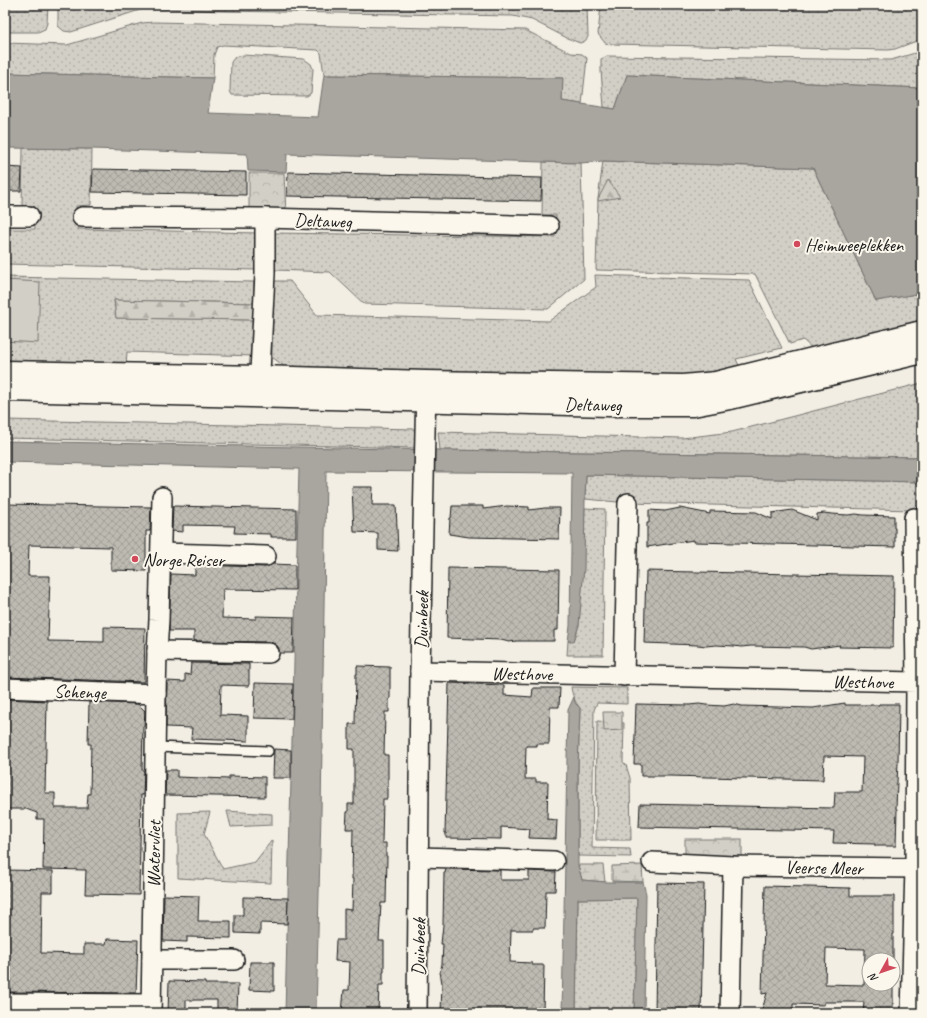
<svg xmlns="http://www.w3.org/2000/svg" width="927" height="1018" font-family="Caveat,sans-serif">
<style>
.grass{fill:url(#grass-dots);stroke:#777671}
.forest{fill:url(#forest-firs);stroke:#777671}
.wetland{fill:url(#wetland-marsh);stroke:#777671}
.park{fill:url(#park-crowns);stroke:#777671}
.garden{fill:#d2cfc6;stroke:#777671}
.water{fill:#a9a6a0;stroke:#716f6b}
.building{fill:url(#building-cross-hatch);stroke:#1c1c1c;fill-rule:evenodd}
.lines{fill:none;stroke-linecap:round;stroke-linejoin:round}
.service-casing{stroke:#1c1c1c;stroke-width:12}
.minor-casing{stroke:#1c1c1c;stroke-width:22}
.tertiary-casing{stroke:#1c1c1c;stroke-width:25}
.service{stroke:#fbf7ec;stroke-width:9}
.minor{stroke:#fbf7ec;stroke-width:19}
.tertiary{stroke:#fbf7ec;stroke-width:22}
.poi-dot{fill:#d1495b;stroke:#fbf7ec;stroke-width:1.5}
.labels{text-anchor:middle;stroke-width:4;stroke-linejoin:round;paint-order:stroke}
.street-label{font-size:19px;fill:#1c1c1c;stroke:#fbf7ec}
.poi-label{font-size:19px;fill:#1c1c1c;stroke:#fbf7ec;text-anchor:start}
</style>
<defs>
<pattern id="grass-dots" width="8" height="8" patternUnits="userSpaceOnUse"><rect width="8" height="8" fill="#d2cfc6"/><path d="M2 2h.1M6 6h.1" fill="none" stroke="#b4b1aa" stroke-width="1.8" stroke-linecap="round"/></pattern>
<pattern id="forest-firs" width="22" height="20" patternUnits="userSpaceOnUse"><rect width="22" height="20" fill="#d2cfc6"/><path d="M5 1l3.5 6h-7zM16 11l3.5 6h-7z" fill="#b4b1aa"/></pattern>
<pattern id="wetland-marsh" width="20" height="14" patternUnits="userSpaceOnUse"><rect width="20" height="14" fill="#d2cfc6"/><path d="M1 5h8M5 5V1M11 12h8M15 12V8" fill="none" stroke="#b4b1aa"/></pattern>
<pattern id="park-crowns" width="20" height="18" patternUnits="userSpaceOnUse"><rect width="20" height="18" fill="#d2cfc6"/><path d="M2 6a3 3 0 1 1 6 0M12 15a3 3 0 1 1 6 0" fill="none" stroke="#b4b1aa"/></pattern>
<pattern id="building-cross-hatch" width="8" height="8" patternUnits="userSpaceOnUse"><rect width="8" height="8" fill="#bdbab1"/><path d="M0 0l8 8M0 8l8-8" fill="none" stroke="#a29f98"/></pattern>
</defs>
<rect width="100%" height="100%" fill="#f2eee4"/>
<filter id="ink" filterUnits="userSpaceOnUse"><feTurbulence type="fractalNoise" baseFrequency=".025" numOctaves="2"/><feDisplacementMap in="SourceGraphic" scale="8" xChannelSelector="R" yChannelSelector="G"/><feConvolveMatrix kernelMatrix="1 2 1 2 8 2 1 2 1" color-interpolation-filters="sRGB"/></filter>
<g filter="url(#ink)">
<g class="grass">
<path d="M5,5h43l-1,18 -2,6 -7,3h-33z"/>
<path d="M58,5h529l1,32 -3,4 -5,2 -13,-5 -35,-18 -19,-4 -291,-5 -49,-2h-30l-72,23 -7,-1 -6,-5z"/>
<path d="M601,5h321v34l-27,10 -7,1 -277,-6 -6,-1 -7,-9z"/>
<path d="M154,22l371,8 46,23 11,1 5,4 -5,46 -20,-3v-23l-238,-3 -3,-22 -3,-3 -95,-5 -6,2 -3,8 -1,23 -208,-5v-30l62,2 75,-22z"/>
<path d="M922,51v37l-295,-13 -12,34 -11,-2 -3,-36v-12l6,-3 284,4z"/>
<path d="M243,55l61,4 7,5 2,5 -2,24 -4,3 -75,-1 -2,-4 1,-29 4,-5z"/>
<path d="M23,148l69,1 -1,56 -15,1 2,23 181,4 -2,37 -252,-6v-35h30l-1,-23 -12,1z"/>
<path d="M603,161l210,7 63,133 46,-8v34l-107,24 -12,-11 -13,4 -35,-70 -159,-4 2,-71z"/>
<path d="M543,162l38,1 3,116 -36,30 -184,-5 -34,-32 -55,-2 -1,-37 281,4 1,-22h-14z"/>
<path d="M595,275l154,5 33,68 -46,11 5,11 -20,5 -428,-2 -21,-16 -1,-76h19l27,34 232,6 47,-34z"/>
<path d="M5,277l249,5v21l-140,-3 2,18 138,2v36l-127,-4 -1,15 -121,-2z"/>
<path d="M922,383v74l-482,-7 -2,-18 244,6 50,-6z"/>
<path d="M5,420l410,9v19l-410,-10z"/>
<path d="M586,475l336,7v21l-8,7 -286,-7 -43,-4z"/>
<path d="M585,508l20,1 -2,146h-36l1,-14h6l5,-16z"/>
<path d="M571,687l56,1v16l-30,-1 -3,7 -2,138 38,1 1,8 -53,-1v-88l2,-60c-5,-6 -8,-13 -9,-21z"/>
<path d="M597,721l27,2 -1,39 3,3 4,13 1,62h-35z"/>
<path d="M227,811l45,3v11l-41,2z"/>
<path d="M210,812l-6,22 19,35 32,-7 17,-22 -1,43 -93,-5v-65z"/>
<path d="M637,898l-3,115h-58l2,-114z"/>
</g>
<g class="forest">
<path d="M608,180l12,17 -22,4v-2z"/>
<path d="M114,300l140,3v17l-138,-2z"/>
</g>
<g class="wetland">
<path d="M578,865h25l2,17 -23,-2z"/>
<path d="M642,865l1,17 -31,-1v-15z"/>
</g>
<g class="park">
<path d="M249,173h35l2,40 -37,-2z"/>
<path d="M603,712h19v18l-18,1z"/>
<rect x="685" y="839" width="57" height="19"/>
</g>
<path class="garden" d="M5,280l35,2 -2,61 -33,-2z"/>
<g class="water">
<path d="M5,73l208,5 -5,35 110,4 6,-42 239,3 -1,23 53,8 12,-34 295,13v205l-46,8 -63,-133 -210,-7 -22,2 -38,-1 -256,-8 -1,18 -38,-1 -1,-17 -155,-5 -87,-1z"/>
<path d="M5,441l435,9 482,7v25l-336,-7 -1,24 -1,69 -5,57 -5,16h-6l2,-15 2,-153 -246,-2 -5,342 -5,200h-31l14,-544 -294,-7z"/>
<path d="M574,697l1,6 5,5 -2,60v97l4,15 23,2h38l3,12 -2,119h-10l3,-115 -59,1 -2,114h-14l6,-303z"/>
</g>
<g class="building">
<path d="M5,167l17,1 -1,23h-16z"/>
<path d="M93,169l153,3v23l-154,-3z"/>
<path d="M288,172l254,6 -1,23 -254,-5z"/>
<path d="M352,487h21l-1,18h24l2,46 -20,-1v-17l-24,-1z"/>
<path d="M5,504l146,3 -1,24h-4v40l-35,-1v-23l-82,-2 -1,31h22l-2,65 56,1v-15l41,1 -1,54 -29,-1 -110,-4z"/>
<path d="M173,506l123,3v28h-25v-3l-37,-1 1,-7 -52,-1v7l-11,-1z"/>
<path d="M452,506h31v3l24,-3 22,1v3l16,-2h15l-1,31 -90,-2 -20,-3 1,-16h1z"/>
<path d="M680,508l30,6v-3l46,1 16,7v-6l20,-3 25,10v-6l7,-1 8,1 16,1 8,-1 7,1 31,1v12h1v19l-201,-5v-2l-47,7v-24h2v-13l16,1z"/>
<path d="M273,564l22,1v25l-72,-1 -1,29 34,1v-3l38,1 -1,36h-13l-2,-6 -3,-3 -5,-2 -76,-1v-10h-25l2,-57 24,1v-10l71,2z"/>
<path d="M448,568l111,2 -1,60h-4v11h-37l-8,1 -8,-2 -54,-2z"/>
<path d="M646,571l248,5 -1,72 -54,-1 1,-2 -29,4 -7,-2 -53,-1 -10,1 -7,-1 -18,-1 -10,1 -8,-1 -54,-2z"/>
<path d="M191,663l58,1v22l-28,-1 -1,30 28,1v25l-57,-2 1,-11 -26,-1 1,-46 18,1v-8l5,1z"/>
<path d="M357,666l33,1v32h-1v13h-4l-1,43h4v32h-1v12h-4l-1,44h4v13h1l-1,47h-5l-2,38h5v31h-1v13h-4l-1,28h-36l2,-23h5l1,-28 -15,-1 1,-21h8v-31l8,1 1,-31h-1l1,-50h-7l1,-17h1v-8h6v-55h-5v-25h6l1,-50h1z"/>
<path d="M255,683l38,1 -1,35 -38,-1z"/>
<path d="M449,683l55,2v10l28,2 1,-9h27l-1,19h-9l-1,37h-12v2h-11l-1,33h11v3h12l-1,37 10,1 -1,19 -27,-1 1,-9 -29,-2v12l-55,-1v-5h-1z"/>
<path d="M5,699l42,2 -2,92h10v15h32l1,-14h2l1,-50h-3l1,-42 49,2 7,7 -1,15h-1l-1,44h2l-1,25h-2l-2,100 -54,-1 1,-24 -43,-1 1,-50h-7v-6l-11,-4h-21z"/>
<path d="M845,703v2h34v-1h20l-1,59 -1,19 -1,27h1l-1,37h-21v-2l-42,-1 1,-12 -195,-4 1,-23 194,4 1,-16h27l1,-35 -39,-1 -1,24 -153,-4h-29v-12h-7l2,-60 53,1 10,-1 7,1 18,1 10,-2 8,2 71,2z"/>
<path d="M274,749l17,1v28h-18z"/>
<path d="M166,770h11v7l52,2v-3l36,1v20l-100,-2z"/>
<path d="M446,869l54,1v10h29v-9l27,1 -1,19h-9l-1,37h-12v2h-22l-1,32 22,1v2h12l-1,48 -46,-1v1h-56l1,-30 -2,-11 2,-8 1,-20h-2l2,-19 1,-52h1z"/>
<path d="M5,870l48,1v21h-11l-1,61 43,1v-10h22l1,-5 31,1 -2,53 -131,-1z"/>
<path d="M657,883l47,1 -3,129h-46z"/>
<path d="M765,886l85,2v8h44v38h-1v26h-24v24h24v29h-30l1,-11h-40v3l-31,-1v9h-32l6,-20 -5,1zM826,948l39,1 -1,36 -39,-1z"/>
<path d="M164,895l35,1 -1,25h33v17l-44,-1v5l-24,-1z"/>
<path d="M243,897l45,1 -1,26 -27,-1v11l-25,-1v-18h8z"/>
<path d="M250,962h24v29l-25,-1z"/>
<path d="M169,981l36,1v2h33l-1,29h-20v-13h-31v13h-18z"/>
</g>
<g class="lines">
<defs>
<path id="service" d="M155,747l113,4"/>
<g id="minor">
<path d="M5,216h24"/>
<path d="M82,217l183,1 284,8"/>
<path d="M259,391l6,-117v-56"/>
<path d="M914,518l2,164"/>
<path d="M161,553l105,3"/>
<path d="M157,651l112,2"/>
<path d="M420,671l496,11 -1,186 -4,145"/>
<path d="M624,676l4,-173"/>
<path d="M5,688l151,6"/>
<path d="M419,857l135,4"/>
<path d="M652,862l81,4 182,2"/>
<path d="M152,960h82"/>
<path d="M5,1003l146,1"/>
<path d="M151,1013l5,-319 1,-43 2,-31 3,-123"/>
<path d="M417,1013l3,-342 6,-286"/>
<path d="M730,1013l3,-147"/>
</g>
<g id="tertiary">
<path d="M5,372l255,5 166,5 257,4 33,-3 206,-51"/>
<path d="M5,390l604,15h84l37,-7 192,-46"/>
</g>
</defs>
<use href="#service" class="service-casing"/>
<use href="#minor" class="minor-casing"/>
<use href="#tertiary" class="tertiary-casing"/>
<use href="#service" class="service"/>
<use href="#minor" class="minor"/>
<use href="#tertiary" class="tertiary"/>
</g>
</g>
<g class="poi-dot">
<circle cx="797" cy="244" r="4"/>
<circle cx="135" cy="559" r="4"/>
</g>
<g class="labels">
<g class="street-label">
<text transform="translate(323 220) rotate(2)" y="7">Deltaweg</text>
<text transform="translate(593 404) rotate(1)" y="7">Deltaweg</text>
<text transform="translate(421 620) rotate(-89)" y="7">Duinbeek</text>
<text transform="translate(522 673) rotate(1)" y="7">Westhove</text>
<text transform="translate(863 681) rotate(1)" y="7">Westhove</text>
<text transform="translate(80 691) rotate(2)" y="7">Schenge</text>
<text transform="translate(153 854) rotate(-89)" y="7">Watervliet</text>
<text transform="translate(824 867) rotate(1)" y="7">Veerse Meer</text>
<text transform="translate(418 947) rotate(-89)" y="7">Duinbeek</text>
</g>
<g class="poi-label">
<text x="805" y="251">Heimweeplekken</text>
<text x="143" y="566">Norge Reiser</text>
</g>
</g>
<rect width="927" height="1018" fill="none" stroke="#fbf7ec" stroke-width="20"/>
<rect x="10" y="10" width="907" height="998" fill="none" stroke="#1c1c1c" stroke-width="1.5" filter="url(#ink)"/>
<g transform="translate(881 972) rotate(230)"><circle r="19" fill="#fbf7ec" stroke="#a29f99"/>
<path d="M0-3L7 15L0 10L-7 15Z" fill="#d1495b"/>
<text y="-6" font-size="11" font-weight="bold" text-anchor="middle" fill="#1c1c1c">N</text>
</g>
</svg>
